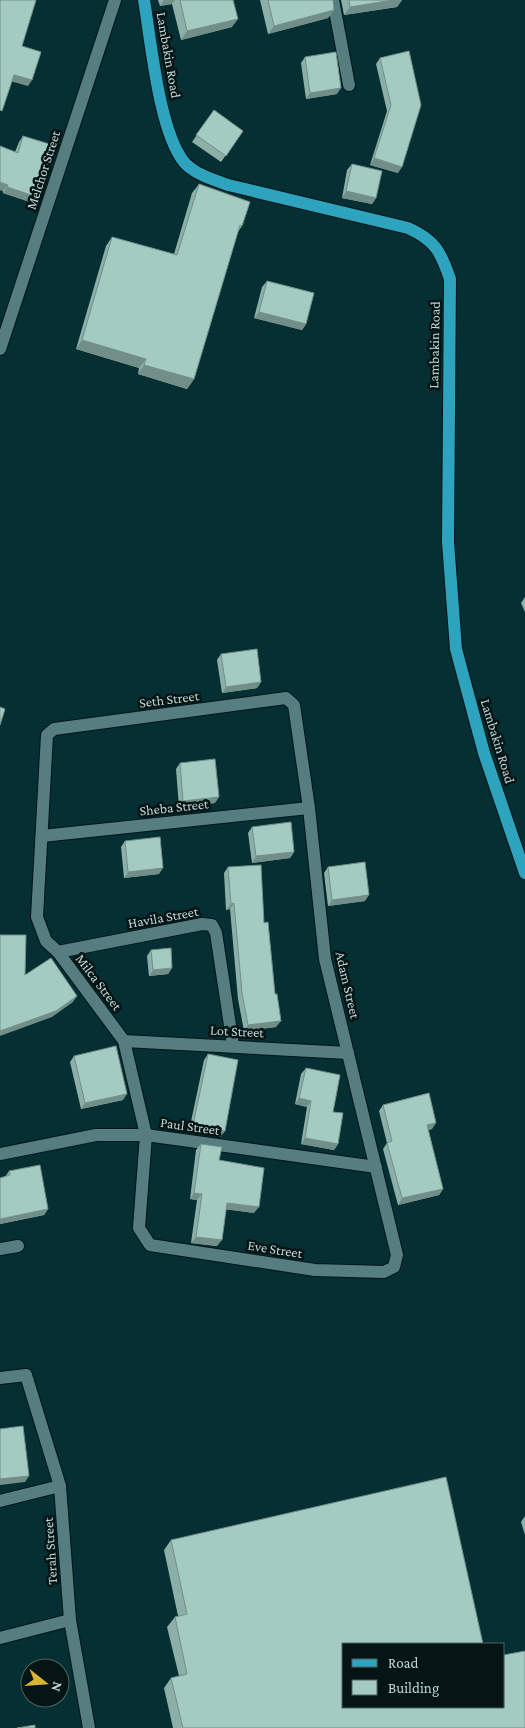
<svg xmlns="http://www.w3.org/2000/svg" width="525" height="1728" font-family="'Crimson Pro',serif">
<style>
.lines{fill:none;stroke-linecap:round;stroke-linejoin:round}
.minor-casing{stroke:#001618;stroke-width:14}
.major-casing{stroke:#001618;stroke-width:14}
.minor{stroke:#567e80;stroke-width:12}
.major{stroke:#2ea3be;stroke-width:12}
.wall{fill:#8cafa7}
.shaded-wall{fill:#728e88}
.building{fill:#a3cbc2;stroke:#728e88}
.labels{text-anchor:middle;stroke-width:5;stroke-linejoin:round;paint-order:stroke}
.street-label{font-size:14px;fill:#c2d7d8;stroke:#051516}
</style>
<rect width="100%" height="100%" fill="#052f32"/>
<g class="lines">
<defs>
<g id="minor">
<path d="M333,0l16,85"/>
<path d="M0,349l115,-349"/>
<path d="M286,698l8,7 15,103 16,151 72,296 -3,12 -10,5 -69,-2 -165,-25 -11,-17 7,-93 -22,-94 -66,-89 -12,-11 -9,-24 10,-182 7,-6z"/>
<path d="M42,836l267,-28"/>
<path d="M58,952l144,-28 10,1 4,8 17,112"/>
<path d="M124,1041l224,12"/>
<path d="M0,1154l96,-19h50l230,32"/>
<path d="M0,1249l18,-3"/>
<path d="M0,1378l26,-3 34,111 10,134 19,108"/>
<path d="M0,1501l60,-15"/>
<path d="M0,1638l70,-18"/>
</g>
<path id="major" d="M144,0c7,42 15,131 40,162 10,12 30,18 44,23l180,43c27,12 33,24 42,51l-2,263 8,107 28,104 41,120"/>
</defs>
<use href="#minor" class="minor-casing"/>
<use href="#major" class="major-casing"/>
<use href="#minor" class="minor"/>
<use href="#major" class="major"/>
</g>
<g class="wall">
<path d="M158,0h75l-1,27 -51,13 -9,-36 -12,2z"/>
<path d="M260,0h73l1,10 -6,8 -60,16z"/>
<path d="M341,0h61l-5,7 -53,8z"/>
<path d="M409,51l-11,122 -28,-8 17,-54 -11,-47 4,-6z"/>
<path d="M305,57l32,37 -31,5 -5,-36z"/>
<path d="M214,110l29,21 -22,31 -29,-20z"/>
<path d="M23,136l17,62 -4,6 -33,-11v-2l-3,-1v-44l15,6 4,-10z"/>
<path d="M352,164l24,34 -4,6 -30,-6 5,-28z"/>
<path d="M199,184l43,42 -4,6 -44,147 -7,10 -49,-15 1,-6 -63,-19 30,-103 6,-9 62,17 18,-61z"/>
<path d="M267,281l39,43 -4,6 -48,-12 8,-31z"/>
<path d="M525,597v15l-4,-9z"/>
<path d="M221,654l40,28 -4,6 -35,5 -5,-33z"/>
<path d="M180,763l35,40 -36,4 -3,-38z"/>
<path d="M252,827l42,25 -4,6 -38,5 -4,-30z"/>
<path d="M125,841l34,33 -35,4 -3,-31z"/>
<path d="M228,867l36,56 11,71 1,33 -32,4 -6,-32 -8,-90 -4,1 -2,-37z"/>
<path d="M328,867l37,34 -37,5 -4,-33z"/>
<path d="M151,950l21,18 -4,6 -19,2 -2,-20z"/>
<path d="M208,1054l17,77 -5,6 -31,-6 15,-71z"/>
<path d="M74,1056l49,44 -42,9 -11,-47z"/>
<path d="M306,1068l27,44 5,32 -4,6 -33,-6 6,-37 -12,-3 6,-30z"/>
<path d="M383,1105l49,24 -4,1 15,59 -4,6 -41,10 -15,-56 4,-6 -8,-32z"/>
<path d="M201,1144l18,16 35,53 -28,-4 -9,37 -26,-3 6,-43 -7,-1 6,-49z"/>
<path d="M9,1171l39,38 -4,6 -44,9v-46l5,-1z"/>
<path d="M525,1516v19l-4,-13z"/>
<path d="M171,1540l173,104 181,84h-352l-9,-40 7,-10 8,-2 -12,-49 8,-10 3,-1 -14,-66z"/>
</g>
<g class="shaded-wall">
<path d="M164,0h11l-3,4 -12,2z"/>
<path d="M393,0h9l-5,7 -53,8 6,-8z"/>
<path d="M334,10l-6,8 -60,16 6,-8z"/>
<path d="M238,19l-6,8 -51,13 6,-9z"/>
<path d="M14,75l18,5 -4,6 -18,-5z"/>
<path d="M341,88l-4,6 -31,5 4,-6z"/>
<path d="M374,158l28,9 -4,6 -28,-8z"/>
<path d="M0,182l8,3 -5,6 -3,-1z"/>
<path d="M7,187l33,11 -4,6 -33,-11z"/>
<path d="M346,191l30,7 -4,6 -30,-6z"/>
<path d="M259,312l47,12 -4,6 -48,-12z"/>
<path d="M82,340l64,19 -7,9 -63,-19z"/>
<path d="M144,365l50,14 -7,10 -49,-15z"/>
<path d="M261,682l-4,6 -35,5 4,-6z"/>
<path d="M219,797l-4,6 -36,4 4,-6z"/>
<path d="M294,852l-4,6 -38,5 4,-7z"/>
<path d="M163,868l-4,6 -35,4 4,-6z"/>
<path d="M369,895l-4,6 -37,5 4,-6z"/>
<path d="M234,903l-4,6 -4,1 5,-6z"/>
<path d="M172,968l-4,6 -19,2 4,-6z"/>
<path d="M77,996l-4,6 -21,15 -52,19v-5z"/>
<path d="M281,1021l-5,6 -32,4 4,-6z"/>
<path d="M127,1094l-4,6 -42,9 4,-6z"/>
<path d="M299,1098l12,3 -4,6 -12,-3z"/>
<path d="M436,1123l-4,6 -9,2 4,-6z"/>
<path d="M193,1125l32,6 -5,6 -31,-6z"/>
<path d="M305,1138l33,6 -4,6 -33,-6z"/>
<path d="M443,1189l-4,6 -41,10 4,-7z"/>
<path d="M194,1193l8,1 -5,6 -7,-1z"/>
<path d="M227,1203l32,4 -5,6 -32,-4z"/>
<path d="M48,1209l-4,6 -44,9v-5z"/>
<path d="M196,1237l26,3 -5,6 -26,-3z"/>
<path d="M29,1476l-4,6 -25,3v-6z"/>
</g>
<g class="building">
<path d="M0,0h36l-14,46 19,6 -9,28 -18,-5 -12,36 -2,-1z"/>
<path d="M180,0h53l5,19 -51,12z"/>
<path d="M268,0h65l1,10 -60,16z"/>
<path d="M349,0h44l-43,7z"/>
<path d="M409,51l12,54 -19,62 -28,-9 17,-53 -11,-47z"/>
<path d="M336,52l5,36 -31,5 -5,-36z"/>
<path d="M214,110l29,21 -17,25 -30,-21z"/>
<path d="M23,136l33,10 -16,52 -33,-11 1,-2 -8,-3v-36l18,7z"/>
<path d="M352,164l30,7 -6,27 -30,-7z"/>
<path d="M199,184l51,18 -8,24 -2,-1 -46,154 -50,-14 2,-6 -64,-19 30,-103 65,18z"/>
<path d="M267,281l47,12 -8,31 -47,-12z"/>
<path d="M257,649l4,33 -35,5 -5,-33z"/>
<path d="M0,707l5,2 -5,16z"/>
<path d="M215,759l4,38 -36,4 -3,-38z"/>
<path d="M291,822l3,30 -38,4 -4,-29z"/>
<path d="M160,837l3,31 -35,4 -3,-31z"/>
<path d="M365,862l4,33 -37,5 -4,-33z"/>
<path d="M261,865l3,58 4,-1 7,72h2l4,27 -33,4 -6,-32 -8,-90 -3,1 -3,-37z"/>
<path d="M0,935h26l-1,40 26,-17 26,38 -21,15 -56,20z"/>
<path d="M171,948l1,20 -19,2 -2,-20z"/>
<path d="M116,1046l11,48 -42,9 -11,-47z"/>
<path d="M208,1054l30,6 -13,71 -32,-6z"/>
<path d="M306,1068l34,7 -7,37 10,1 -5,31 -33,-6 6,-37 -12,-3z"/>
<path d="M429,1093l7,30 -9,2 16,64 -41,9 -15,-55 5,-2 -9,-36z"/>
<path d="M201,1144l21,3 -3,13 45,8 -5,39 -32,-4 -5,37 -26,-3 6,-43 -8,-1z"/>
<path d="M40,1165l8,44 -48,10v-41l10,-3 -1,-4z"/>
<path d="M23,1426l6,50 -29,3v-50z"/>
<path d="M446,1477l37,167h-139v63h160v-52l21,-4v77h-342l-12,-50 16,-4 -12,-57 12,-3 -16,-74z"/>
<path d="M35,1725v3h-18z"/>
</g>
<g class="labels">
<g class="street-label">
<text transform="translate(169 55) rotate(80)" y="5">Lambakin Road</text>
<text transform="translate(43 170) rotate(-72)" y="5">Melchor Street</text>
<text transform="translate(434 345) rotate(-89)" y="5">Lambakin Road</text>
<text transform="translate(169 699) rotate(-7)" y="5">Seth Street</text>
<text transform="translate(498 741) rotate(73)" y="5">Lambakin Road</text>
<text transform="translate(174 807) rotate(-6)" y="5">Sheba Street</text>
<text transform="translate(163 917) rotate(-10)" y="5">Havila Street</text>
<text transform="translate(99 982) rotate(53)" y="5">Milca Street</text>
<text transform="translate(348 985) rotate(77)" y="5">Adam Street</text>
<text transform="translate(237 1031) rotate(3)" y="5">Lot Street</text>
<text transform="translate(190 1126) rotate(8)" y="5">Paul Street</text>
<text transform="translate(275 1249) rotate(9)" y="5">Eve Street</text>
<text transform="translate(50 1551) rotate(-94)" y="5">Terah Street</text>
</g>
</g>
<rect x="342" y="1643" width="162" height="65" fill="#051516" stroke="#516364"/>
<rect x="352" y="1659" width="25" height="8" fill="#2ea3be" stroke="#516364"/>
<text x="388" y="1668" font-size="15" fill="#c2d7d8">Road</text>
<rect x="352" y="1680" width="25" height="15" fill="#a3cbc2" stroke="#516364"/>
<text x="388" y="1693" font-size="15" fill="#c2d7d8">Building</text>
<g transform="translate(45 1683) rotate(107)"><circle r="24" fill="#051516" stroke="#516364"/>
<path d="M0-4L9 19L0 12L-9 19Z" fill="#d7b434"/>
<text y="-8" font-size="14" font-weight="bold" text-anchor="middle" fill="#c2d7d8">N</text>
</g>
</svg>
